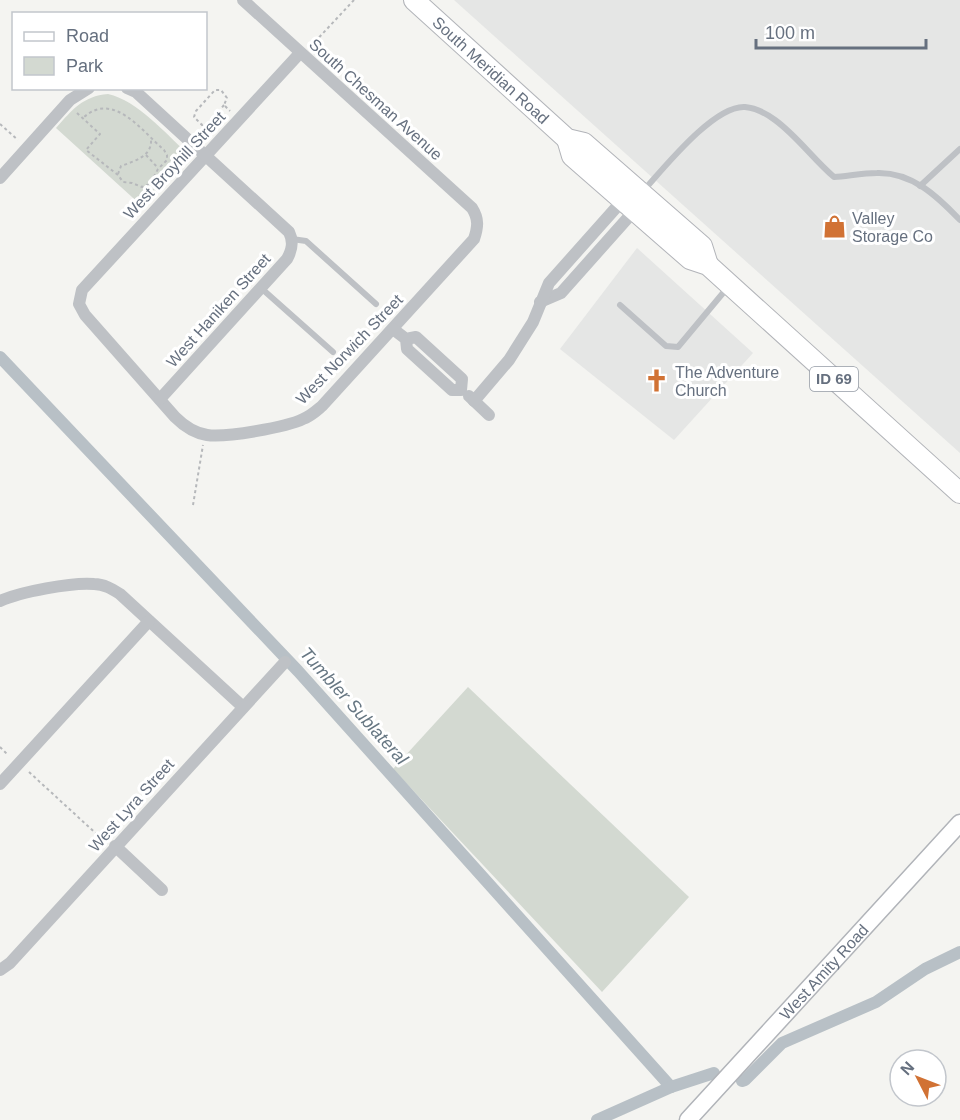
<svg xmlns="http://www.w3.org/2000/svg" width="960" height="1120" font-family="Arial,sans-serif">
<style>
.built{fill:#e5e6e5}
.green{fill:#d3d9d1}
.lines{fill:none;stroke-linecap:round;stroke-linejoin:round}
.canal{stroke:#b8c0c6;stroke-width:12}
.secondary-casing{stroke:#b1b4b9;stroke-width:19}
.primary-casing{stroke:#b2b4b9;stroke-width:22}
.path{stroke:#b6b8bb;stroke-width:2;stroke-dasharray:3 3;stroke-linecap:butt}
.service{stroke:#bec1c5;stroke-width:6}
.minor{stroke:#bec1c5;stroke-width:12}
.secondary{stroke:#fff;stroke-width:16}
.primary{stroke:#fff;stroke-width:20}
.labels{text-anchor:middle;stroke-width:6;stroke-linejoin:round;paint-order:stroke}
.shield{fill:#fff;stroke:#949ba5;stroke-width:1.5}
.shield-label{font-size:15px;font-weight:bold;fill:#66707f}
.street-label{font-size:16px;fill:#66707f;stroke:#fff}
.poi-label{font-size:16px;fill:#66707f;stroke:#fff;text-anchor:start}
.water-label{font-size:18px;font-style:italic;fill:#677783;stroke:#fff}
</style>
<rect width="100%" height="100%" fill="#f4f4f1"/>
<g class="built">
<path d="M454,0h506v453z"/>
<path d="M637,248l116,105 -79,87 -114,-91z"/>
</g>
<g class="green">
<path d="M108,94c30,7 57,39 79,59l-4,10 -40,44 -87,-79c16,-18 27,-32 52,-34z"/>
<path d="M468,687l221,210 -87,95 -209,-223z"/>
</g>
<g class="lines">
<g class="canal">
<path d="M0,357l298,314 373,416"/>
<path d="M742,1081l3,-1 37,-37 94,-41 49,-33 35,-17"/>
<path d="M597,1120l74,-33 43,-14"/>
</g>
<defs>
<g id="secondary">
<path id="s1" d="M688,1120l272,-297"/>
</g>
<g id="primary">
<path id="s2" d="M414,0l153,139 17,4 118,103 6,19"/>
<path d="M567,139l5,17 118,103 18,6 252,228"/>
</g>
</defs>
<use href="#secondary" class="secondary-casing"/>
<use href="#primary" class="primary-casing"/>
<g class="path">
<path d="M311,46l43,-46"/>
<path d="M224,105l-16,19 -6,1 -8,-8 2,-6 19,-21h6l6,8 -3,7 6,6"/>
<path d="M77,113l23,21 -14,16 32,25 5,7 9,1 10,4 8,-3 8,-15 9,-9v-5l-3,-5c-22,-19 -51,-60 -81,-32"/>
<path d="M0,124l18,16"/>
<path d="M146,155l12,13"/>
<path d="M118,174l3,-8c14,-5 31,-10 30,-26"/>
<path d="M193,505l10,-60"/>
<path d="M0,747l8,8"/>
<path d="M29,772l73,67"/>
</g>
<g class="service">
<path d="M920,186l40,-37"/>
<path d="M644,190c20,-22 70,-85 101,-83 10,1 22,7 30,13 22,16 38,39 59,57 14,-1 29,-4 43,-4 35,-1 60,23 83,47"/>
<path d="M292,239l14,2 70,63"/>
<path d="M261,288l72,64"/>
<path d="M620,305l46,41 12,1 50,-60"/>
</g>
<g class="minor">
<path d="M243,0l229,208c7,11 6,19 2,31l-152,167c-6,5 -11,10 -19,13 -16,8 -78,19 -96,16 -13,-2 -23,-9 -32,-18l-90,-102 -6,-11 3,-14 218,-237"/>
<path d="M127,88l9,4 153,140c5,10 3,18 -2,27l-127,140"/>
<path d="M0,178l70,-78 19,-12"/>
<path d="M540,302l21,-9 73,-82"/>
<path d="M393,329l13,10 1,10 45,41h9l1,-11 -46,-42 -10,2"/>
<path d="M469,396l20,19"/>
<path d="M474,401l35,-41 24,-38 16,-39 73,-82"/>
<path d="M0,601c20,-9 72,-19 94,-17 10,0 18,5 26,10l123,113"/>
<path d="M0,784l149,-163"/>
<path d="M115,846l47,44"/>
<path d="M0,970l10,-7 275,-301"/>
</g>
<use href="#secondary" class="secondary"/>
<use href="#primary" class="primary"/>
</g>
<defs>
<symbol id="shop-bare" viewBox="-9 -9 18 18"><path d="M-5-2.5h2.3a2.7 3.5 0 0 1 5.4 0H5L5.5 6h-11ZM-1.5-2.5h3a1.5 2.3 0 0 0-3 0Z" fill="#d17234" stroke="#fff" stroke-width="2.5" paint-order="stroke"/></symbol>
<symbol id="church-bare" viewBox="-9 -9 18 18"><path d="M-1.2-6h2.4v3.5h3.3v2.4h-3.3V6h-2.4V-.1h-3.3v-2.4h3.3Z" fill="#d17234" stroke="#fff" stroke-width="2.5" paint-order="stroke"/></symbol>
</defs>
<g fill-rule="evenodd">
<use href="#shop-bare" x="818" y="210" width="33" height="33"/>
<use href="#church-bare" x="640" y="364" width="33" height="33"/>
</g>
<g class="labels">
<rect class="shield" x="810" y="367" width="48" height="24" rx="4.5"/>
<g class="shield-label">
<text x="834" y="384">ID 69</text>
</g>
<g class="street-label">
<text dy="6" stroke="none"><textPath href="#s2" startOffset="104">South Meridian Road</textPath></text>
<text transform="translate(376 99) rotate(42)" y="6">South Chesman Avenue</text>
<text transform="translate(174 165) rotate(-47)" y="6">West Broyhill Street</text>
<text transform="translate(218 310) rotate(-48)" y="6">West Haniken Street</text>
<text transform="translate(349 349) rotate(-46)" y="6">West Norwich Street</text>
<text transform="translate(131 805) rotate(-48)" y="6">West Lyra Street</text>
<text dy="6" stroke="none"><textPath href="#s1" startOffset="201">West Amity Road</textPath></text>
</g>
<g class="poi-label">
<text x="852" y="224">Valley<tspan x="852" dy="18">Storage Co</tspan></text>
<text x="675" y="378">The Adventure<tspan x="675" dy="18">Church</tspan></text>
</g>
<g class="water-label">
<text transform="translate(354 706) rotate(48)" y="6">Tumbler Sublateral</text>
</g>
</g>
<rect x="12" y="12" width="195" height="78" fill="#ffffff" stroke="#c2c6cc" stroke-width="1.5"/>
<rect x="24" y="32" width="30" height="9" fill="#ffffff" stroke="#c2c6cc" stroke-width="1.5"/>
<text x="66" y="42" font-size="18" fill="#66707f">Road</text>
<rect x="24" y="57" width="30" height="18" fill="#d3d9d1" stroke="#c2c6cc" stroke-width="1.5"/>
<text x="66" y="72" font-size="18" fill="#66707f">Park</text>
<g transform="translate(918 1078) rotate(312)"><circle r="28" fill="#ffffff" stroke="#c2c6cc" stroke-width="1.5"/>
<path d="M0-4.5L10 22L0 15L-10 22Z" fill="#d17234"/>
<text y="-9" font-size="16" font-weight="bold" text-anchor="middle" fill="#66707f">N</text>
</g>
<path d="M756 39v9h170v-9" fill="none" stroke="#66707f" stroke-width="3"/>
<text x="765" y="39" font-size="18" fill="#66707f" stroke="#ffffff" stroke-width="4.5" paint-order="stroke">100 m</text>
</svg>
